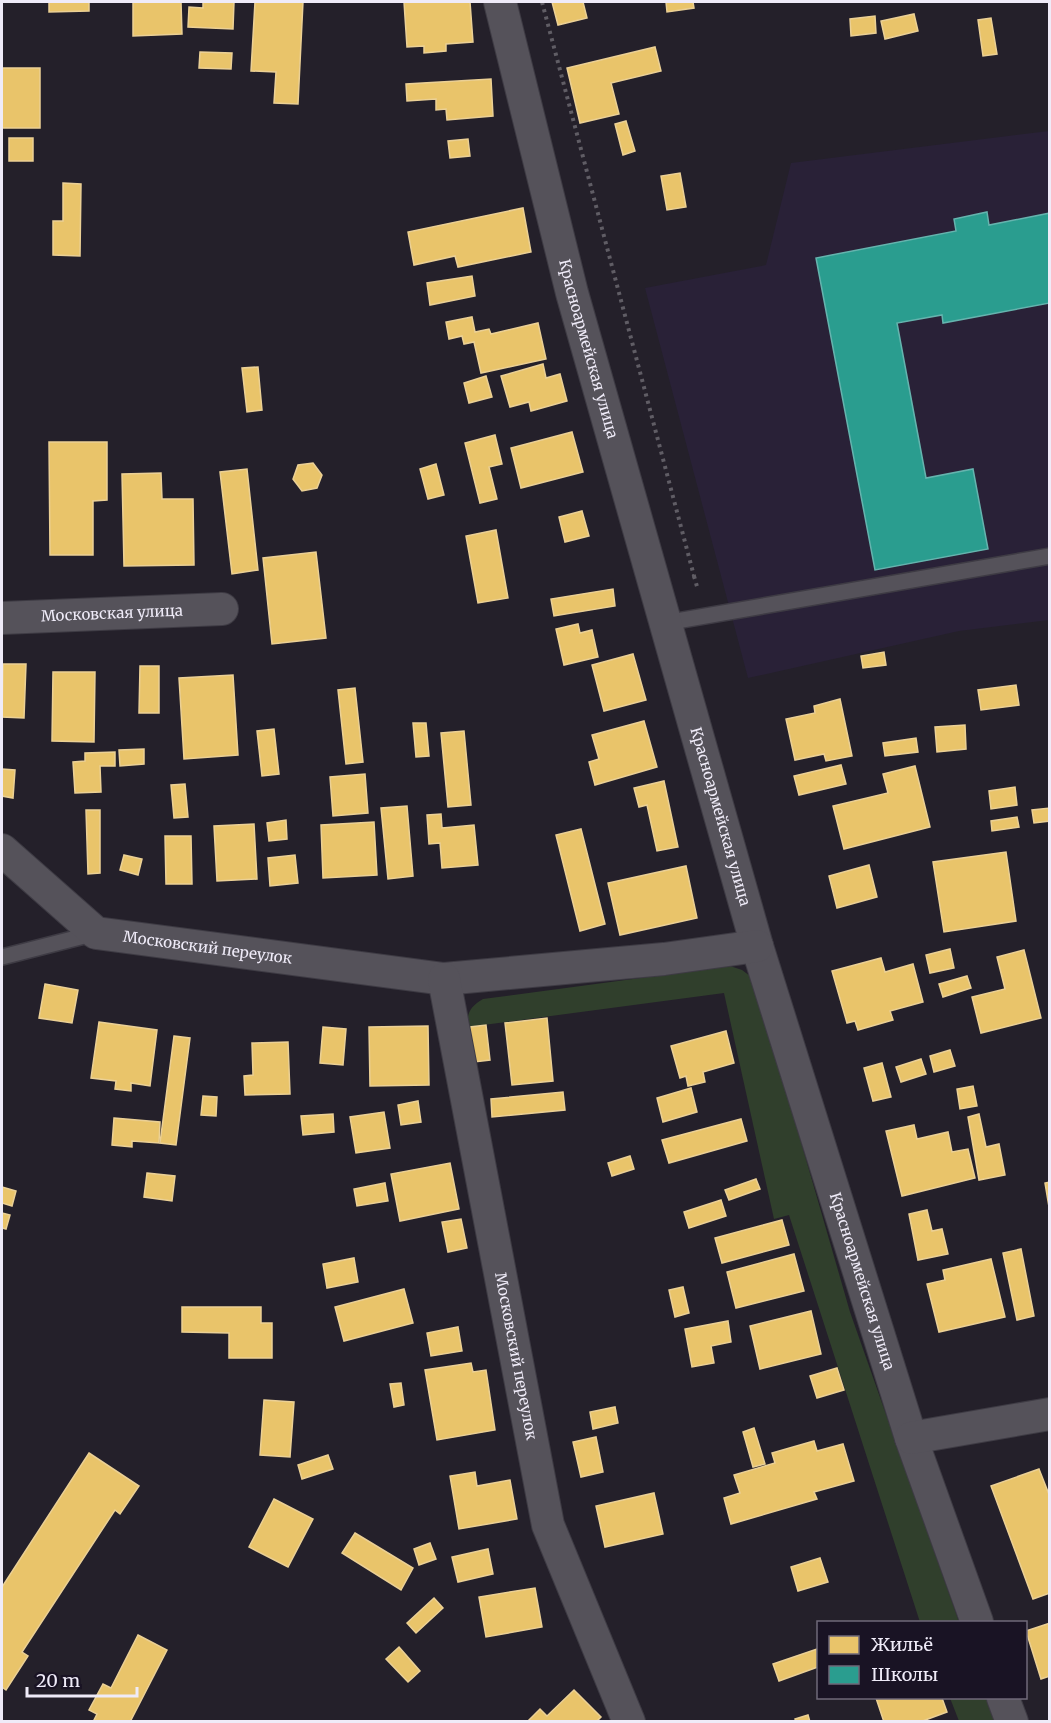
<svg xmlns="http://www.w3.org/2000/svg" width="1051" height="1723" font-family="Merriweather,serif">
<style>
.built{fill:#292137}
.green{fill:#303f2c}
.homes{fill:#e9c46a;stroke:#ebd095;stroke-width:1.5}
.schools{fill:#2a9d8f;stroke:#65b4ae;stroke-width:1.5}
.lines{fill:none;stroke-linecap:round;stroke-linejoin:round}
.service-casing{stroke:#3e3b44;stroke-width:18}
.minor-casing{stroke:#3e3b44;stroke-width:34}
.path{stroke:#605d65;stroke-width:4;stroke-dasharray:3 4.5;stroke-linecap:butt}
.service{stroke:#55525a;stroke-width:15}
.minor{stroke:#55525a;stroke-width:32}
.labels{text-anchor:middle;stroke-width:6;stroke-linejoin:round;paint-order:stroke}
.street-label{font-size:15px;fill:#efebf8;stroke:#191324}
</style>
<rect width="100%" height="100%" fill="#24202a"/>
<path class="built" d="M1049,131v489l-90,11 -211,47 -103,-390 121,-23 25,-102z"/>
<g class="green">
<path d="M730,966l12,4 12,9 96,333 109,310h-39l-2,-6 -129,-401 -15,4 -50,-226 -256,34c-2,-14 3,-21 15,-28z"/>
<path d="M950,1698h36l9,23h-36z"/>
</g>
<g class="homes">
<path d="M49,2h40v9l-40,1z"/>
<path d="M133,2h48l1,32 -49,2z"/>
<path d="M203,2h31l-1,27 -45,-2 1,-20 14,1z"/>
<path d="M255,2h48l-5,102 -24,-1 2,-31 -25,-1z"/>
<path d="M404,2h66l3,40 -27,2v7l-22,2v-7l-17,1z"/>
<path d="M552,2h31l4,16 -29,7z"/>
<path d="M666,2h27l1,6 -27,4z"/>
<path d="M914,14l4,17 -33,8 -4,-18z"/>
<path d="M875,16l1,17 -25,3 -1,-17z"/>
<path d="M991,18l6,36 -14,2 -5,-36z"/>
<path d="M655,47l6,24 -50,12 8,31 -39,9 -13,-55z"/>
<path d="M200,52l32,1 -1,16 -32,-1z"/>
<rect x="2" y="68" width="38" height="60"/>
<path d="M491,79l2,37 -46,4 -1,-11 -10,1v-11l-29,2 -1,-17z"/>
<path d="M626,121l9,30 -12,4 -8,-31z"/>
<rect x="9" y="138" width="24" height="23"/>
<path d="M468,139l2,17 -20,2 -2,-17z"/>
<path d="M680,173l6,34 -19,3 -6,-34z"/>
<path d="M63,183l18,1 -1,72 -27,-1v-34h10z"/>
<path d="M523,208l8,44 -73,15 -3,-11 -41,9 -6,-33z"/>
<path d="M472,276l3,20 -45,9 -3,-22z"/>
<path d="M472,317l3,15 14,-3 2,5 47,-11 8,36 -65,14 -7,-31 -10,2 -2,-8 -13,3 -3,-17z"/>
<path d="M543,364l3,14 14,-4 7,27 -36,10 -2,-9 -19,5 -9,-31z"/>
<path d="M258,367l4,43 -15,2 -5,-44z"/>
<path d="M486,376l6,21 -23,6 -5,-20z"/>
<path d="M572,432l11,40 -62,16 -10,-40z"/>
<path d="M495,435l7,29 -13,3 8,32 -17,4 -15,-60z"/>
<path d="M49,442h58v58l-14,1v54h-43z"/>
<path d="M313,463l9,12 -5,13 -15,3 -9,-12 5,-14z"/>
<path d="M436,464l8,31 -16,4 -8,-30z"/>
<path d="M247,469l11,101 -26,4 -12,-102z"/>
<path d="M161,473l1,26h31l1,66 -70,1 -2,-92z"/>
<path d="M582,511l7,25 -24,6 -6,-25z"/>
<path d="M496,530l12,68 -30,5 -12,-67z"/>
<path d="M316,552l10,86 -54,6 -9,-86z"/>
<path d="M613,589l2,17 -61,10 -3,-17z"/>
<path d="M578,624l2,9 12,-3 6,27 -34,8 -8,-36z"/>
<path d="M884,652l2,13 -23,3 -2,-12z"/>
<path d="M633,654l13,46 -42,11 -12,-46z"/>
<path d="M3,664h23l-2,54 -22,-1z"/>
<path d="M140,666h19v47h-20z"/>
<path d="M53,672h42l-1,70 -42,-1z"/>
<path d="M233,675l5,80 -54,4 -5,-81z"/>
<path d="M1016,685l3,20 -38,5 -3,-20z"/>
<path d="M355,688l8,74 -17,2 -8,-74z"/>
<path d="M840,699l12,57 -26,5 -2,-7 -29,6 -9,-41 29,-6 -1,-7z"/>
<path d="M644,721l13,46 -62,18 -6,-23 10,-3 -7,-24z"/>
<path d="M413,723h13l3,33 -13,1z"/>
<path d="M965,725l1,24 -29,3 -2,-25z"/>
<path d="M274,729l5,45 -17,2 -5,-45z"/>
<path d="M464,731l7,74 -23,2 -7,-74z"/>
<path d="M916,738l2,14 -33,4 -2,-13z"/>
<path d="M144,749v15l-24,2 -1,-16z"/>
<path d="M115,752v14h-15l1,26 -26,1 -2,-31 12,-1v-8z"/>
<path d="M841,765l5,19 -47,11 -5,-19z"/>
<path d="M915,766l15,61 -86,22 -11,-43 55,-13 -5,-19z"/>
<path d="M2,769l13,1 -2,28 -11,-2z"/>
<path d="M365,774l3,39 -35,3 -3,-39z"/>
<path d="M664,781l14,66 -21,4 -10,-46 -8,2 -5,-19z"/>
<path d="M185,784l3,33 -14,1 -3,-33z"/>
<path d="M1015,787l2,18 -26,4 -2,-18z"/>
<path d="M407,806l6,70 -25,3 -7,-71z"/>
<path d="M1050,808v13l-16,2 -2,-13z"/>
<path d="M86,810h14v63l-12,1z"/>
<path d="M441,814l1,14 32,-3 4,40 -36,3 -2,-25 -11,1 -2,-29z"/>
<path d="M1017,817l2,10 -27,4 -1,-10z"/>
<path d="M286,820l1,19 -18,2 -2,-18z"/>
<path d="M374,822l3,53 -54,3 -2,-53z"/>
<path d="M254,824l3,55 -40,2 -3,-55z"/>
<path d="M581,829l24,95 -25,7 -24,-96z"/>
<path d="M165,836h26l1,48h-26z"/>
<path d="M1006,852l10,69 -72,11 -11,-70z"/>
<path d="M124,855l18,4 -4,16 -18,-5z"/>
<path d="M295,855l3,28 -28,3 -2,-28z"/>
<path d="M869,865l8,32 -40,11 -8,-32z"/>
<path d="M686,866l11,52 -77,17 -12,-52z"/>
<path d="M950,949l4,19 -24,5 -4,-18z"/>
<path d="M1024,950l17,68 -60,15 -9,-36 33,-8 -8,-32z"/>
<path d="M881,958l4,14 28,-8 10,38 -33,9 3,9 -35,10 -3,-9 -8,2 -15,-52z"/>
<path d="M967,976l4,12 -28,9 -4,-13z"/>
<path d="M45,984l33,6 -6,33 -33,-5z"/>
<path d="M547,1018l6,63 -41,4 -7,-62z"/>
<path d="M99,1022l58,8 -7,56 -19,-3v8l-16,-2 1,-8 -25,-3z"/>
<path d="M486,1025l4,35 -16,2 -4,-35z"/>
<path d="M428,1026l1,59 -59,1 -1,-59z"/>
<path d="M323,1027l23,2 -3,36 -23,-2z"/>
<path d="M726,1031l8,32 -31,9 2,10 -17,4 -2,-10 -6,2 -9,-32z"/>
<path d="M174,1036l16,2 -14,107 -16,-2z"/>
<path d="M288,1042l2,52 -45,1 -1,-19 9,-1 -1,-32z"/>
<path d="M950,1050l5,16 -21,6 -4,-16z"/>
<path d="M921,1059l5,15 -25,8 -5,-15z"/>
<path d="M882,1063l9,34 -18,4 -9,-33z"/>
<path d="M973,1086l4,20 -17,3 -3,-20z"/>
<path d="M691,1088l6,24 -34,10 -6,-24z"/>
<path d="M563,1092l2,18 -73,7 -1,-18z"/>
<path d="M203,1096l14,1 -1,19 -15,-1z"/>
<path d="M418,1101l3,21 -20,3 -3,-20z"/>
<path d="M384,1112l6,36 -34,5 -6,-36z"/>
<path d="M333,1114l1,18 -31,3 -2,-19z"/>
<path d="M979,1114l7,33 13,-3 6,31 -26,5 -11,-63z"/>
<path d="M114,1118l46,4 -1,21 -27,-2v6l-20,-2z"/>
<path d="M741,1119l6,22 -78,22 -7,-23z"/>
<path d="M914,1125l3,14 31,-7 4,20 16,-3 7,29 -73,18 -16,-65z"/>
<path d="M630,1156l4,13 -22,7 -4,-13z"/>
<path d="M450,1163l9,46 -59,12 -9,-47z"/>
<path d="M147,1173l28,3 -3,25 -28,-4z"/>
<path d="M756,1179l4,10 -31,11 -4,-10z"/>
<path d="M1050,1182v31l-5,-30z"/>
<path d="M385,1183l3,18 -31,5 -3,-17z"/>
<path d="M2,1187l14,4 -4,15 -10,-3z"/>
<path d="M721,1200l5,16 -37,12 -5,-16z"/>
<path d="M927,1210l5,21 10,-2 6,25 -30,6 -9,-46z"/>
<path d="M2,1213l8,2 -4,14 -4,-1z"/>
<path d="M461,1219l6,29 -19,4 -6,-30z"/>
<path d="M782,1220l7,25 -67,18 -7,-25z"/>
<path d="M1021,1249l13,67 -17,4 -14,-67z"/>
<path d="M794,1254l10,37 -68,17 -9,-36z"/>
<path d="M354,1258l4,24 -31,6 -4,-24z"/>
<path d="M991,1259l14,58 -66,15 -12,-48 18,-4 -2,-10z"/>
<path d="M683,1287l6,26 -14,4 -6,-27z"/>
<path d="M404,1289l9,34 -69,18 -9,-34z"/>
<path d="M182,1307h79v16h11v35h-43v-25l-47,-1z"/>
<path d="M811,1311l10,43 -61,15 -10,-43z"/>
<path d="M728,1321l3,21 -20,4 3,17 -22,4 -7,-38z"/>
<path d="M458,1327l4,24 -31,5 -4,-23z"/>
<path d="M471,1363l2,9 13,-2 9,60 -58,10 -12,-70z"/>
<path d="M837,1368l7,22 -27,8 -7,-22z"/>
<path d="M401,1383l3,22 -10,2 -4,-23z"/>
<path d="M264,1400l30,2 -4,55 -30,-2z"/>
<path d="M615,1407l3,16 -25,6 -3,-17z"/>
<path d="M754,1428l11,36 -12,3 -10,-35z"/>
<path d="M596,1437l7,35 -22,5 -8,-35z"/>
<path d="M814,1441l3,10 26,-7 11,37 -40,11 3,7 -86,25 -7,-26 16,-5 -6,-18 41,-12 -3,-10z"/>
<path d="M89,1453l50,33 -19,28 -5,-4 -93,142 6,4 -22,34 -4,-3v-100z"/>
<path d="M328,1455l5,14 -31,10 -4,-14z"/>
<path d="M1039,1469l11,28v96l-17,6 -42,-113z"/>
<path d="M475,1472l2,14 33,-6 7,39 -58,10 -9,-53z"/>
<path d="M654,1493l9,41 -58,13 -9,-41z"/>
<path d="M274,1499l39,20 -25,48 -39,-20z"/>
<path d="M355,1533l58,35 -12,22 -59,-37z"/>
<path d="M430,1543l6,16 -17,6 -5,-16z"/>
<path d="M488,1549l5,25 -35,8 -6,-25z"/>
<path d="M820,1558l8,24 -30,9 -7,-24z"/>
<path d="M535,1588l7,39 -56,10 -7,-40z"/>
<path d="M434,1598l9,10 -27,25 -9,-10z"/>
<path d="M1050,1623v53l-9,3 -15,-48z"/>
<path d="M138,1635l29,15 -37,72h-37l4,-8 -8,-4 14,-26 8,4z"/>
<path d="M399,1647l21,24 -12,11 -22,-23z"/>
<path d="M817,1649l1,18 -39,14 -6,-17z"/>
<path d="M574,1690l27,27 -5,5h-69l13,-13 7,7z"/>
<path d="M876,1698h66l5,14 -27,10h-36z"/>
<path d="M808,1715l2,7h-14l-1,-3z"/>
</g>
<path class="schools" d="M987,212l2,13 61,-12v90l-107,20 -1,-8 -45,8 29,155 47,-9 15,80 -113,21 -59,-312 140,-27 -2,-12z"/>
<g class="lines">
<defs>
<g id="service">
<path d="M665,623l385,-67"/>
<path d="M2,957l94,-24"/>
</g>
<g id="minor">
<path id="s1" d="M500,2l72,291 185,653 154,492 66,184"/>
<path id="s2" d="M2,618l220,-9"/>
<path id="s3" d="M2,850l94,83 348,46 220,-20 93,-13"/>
<path id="s4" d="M444,979l104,546 81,197"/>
<path d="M911,1438l139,-24"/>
<path d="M1003,1698l9,24"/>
</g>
</defs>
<use href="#service" class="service-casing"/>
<use href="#minor" class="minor-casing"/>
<g class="path">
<path d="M542,2l152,574 -5,1"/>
<path d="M694,576l4,14"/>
</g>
<use href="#service" class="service"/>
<use href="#minor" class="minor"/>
</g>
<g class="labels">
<g class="street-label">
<text dy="5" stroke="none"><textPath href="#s1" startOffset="358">Красноармейская улица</textPath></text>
<text dy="5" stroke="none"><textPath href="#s2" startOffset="110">Московская улица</textPath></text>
<text dy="5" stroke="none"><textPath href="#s1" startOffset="844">Красноармейская улица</textPath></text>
<text dy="5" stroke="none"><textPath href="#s3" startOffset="238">Московский переулок</textPath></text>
<text dy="5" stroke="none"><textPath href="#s1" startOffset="1330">Красноармейская улица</textPath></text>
<text dy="5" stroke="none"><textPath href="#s4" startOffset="384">Московский переулок</textPath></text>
</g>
</g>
<rect width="1051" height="1723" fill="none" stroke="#efebf8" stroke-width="6"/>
<rect x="817" y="1621" width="210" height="78" fill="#191324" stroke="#6f6979" stroke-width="1.5"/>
<rect x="829" y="1636" width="30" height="18" fill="#e9c46a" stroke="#6f6979" stroke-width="1.5"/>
<text x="871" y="1651" font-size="18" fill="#efebf8">Жильё</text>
<rect x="829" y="1666" width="30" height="18" fill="#2a9d8f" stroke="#6f6979" stroke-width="1.5"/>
<text x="871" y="1681" font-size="18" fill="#efebf8">Школы</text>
<path d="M27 1687v9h110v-9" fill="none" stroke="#efebf8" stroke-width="3"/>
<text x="36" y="1687" font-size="18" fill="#efebf8" stroke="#191324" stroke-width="4.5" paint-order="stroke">20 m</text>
</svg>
